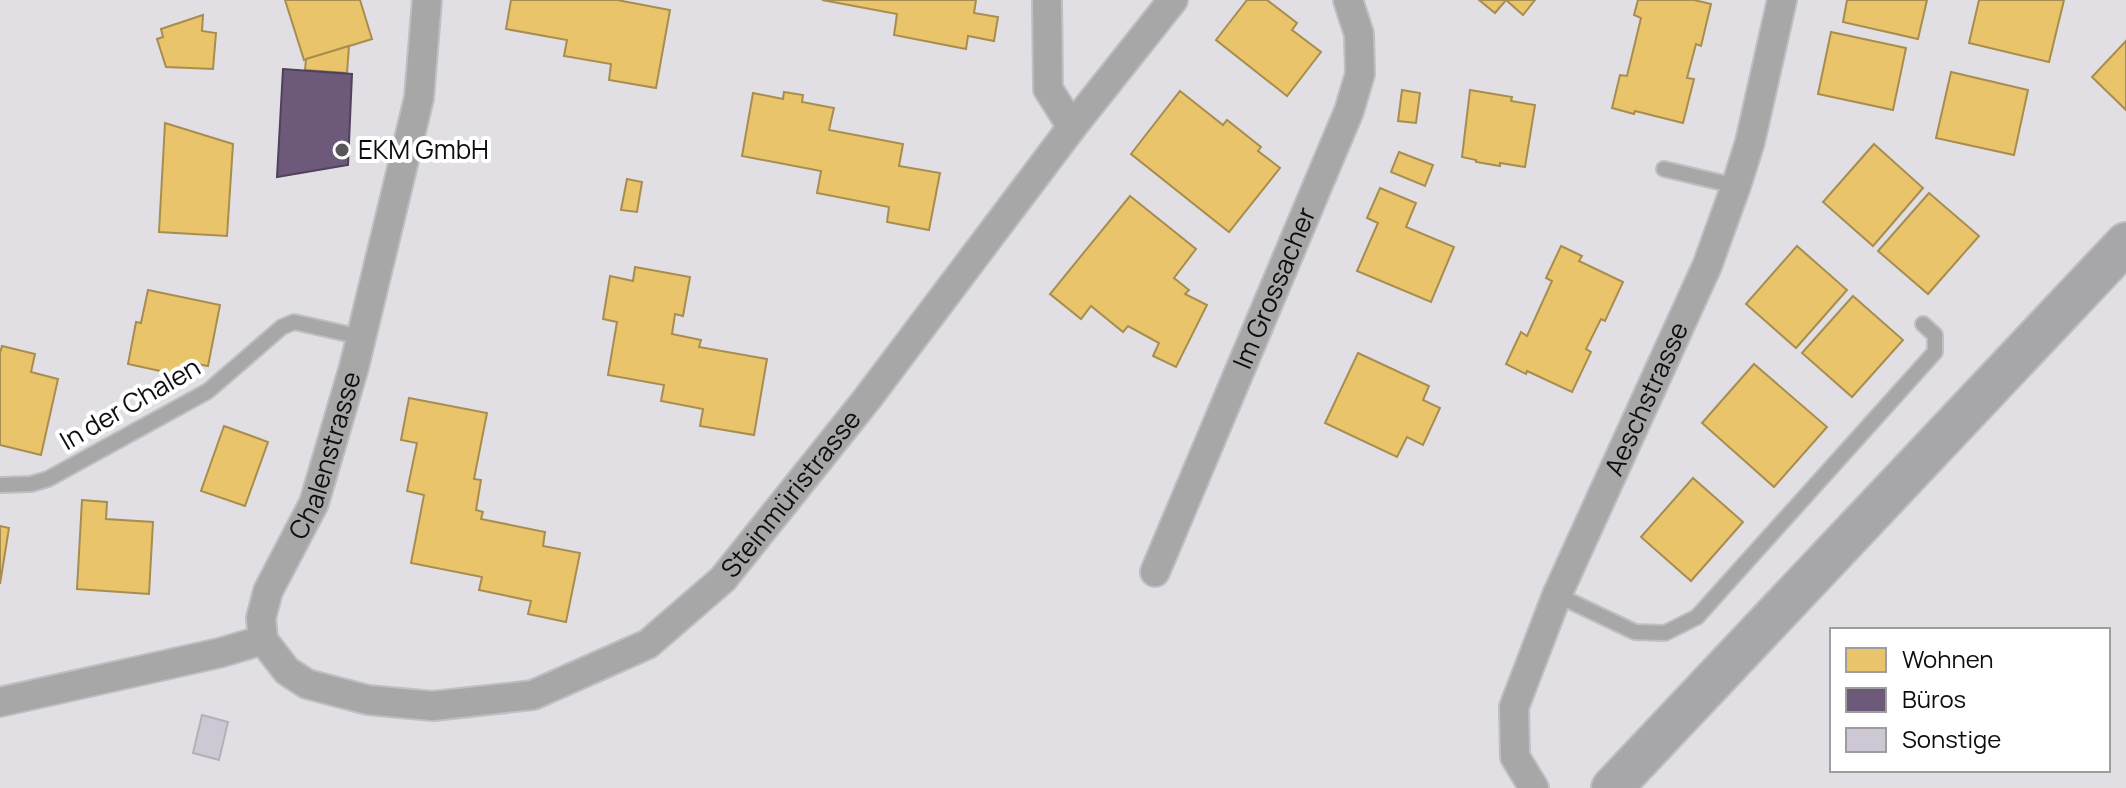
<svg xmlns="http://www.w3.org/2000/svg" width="2126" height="788" font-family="Manrope,sans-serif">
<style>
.homes{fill:#e9c46a;stroke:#a78d4f;stroke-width:2}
.offices{fill:#6d597a;stroke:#50425a;stroke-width:2}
.building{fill:#cdc8d4;stroke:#b2b1b5;stroke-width:2}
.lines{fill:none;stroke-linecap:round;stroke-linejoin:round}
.service-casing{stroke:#bfbec1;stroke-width:18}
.minor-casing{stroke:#bfbec1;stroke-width:32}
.secondary-casing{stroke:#bfbec1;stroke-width:44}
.service{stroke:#a7a7a8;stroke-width:14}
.minor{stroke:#a7a7a8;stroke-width:28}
.secondary{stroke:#a7a6a8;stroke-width:40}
.poi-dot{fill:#58565a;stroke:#fff;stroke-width:3}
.labels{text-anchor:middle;stroke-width:8;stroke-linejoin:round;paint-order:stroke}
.poi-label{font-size:26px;fill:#0e0d10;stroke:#fff;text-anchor:start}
.street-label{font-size:26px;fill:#0e0d10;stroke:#fff}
</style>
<rect width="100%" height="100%" fill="#e1dfe4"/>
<g class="homes">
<path d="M285,0h75l12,39 -68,21z"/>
<path d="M511,0h106l53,10 -14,78 -47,-8 2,-16 -47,-8 3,-16 -61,-11z"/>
<path d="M822,0h154l-2,13 24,4 -4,24 -26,-5 -2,13 -72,-14 3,-21z"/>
<path d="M1247,0h20l30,23 -5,7 29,22 -34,44 -71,-56z"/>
<path d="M1479,0h56l-12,15 -17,-15 -11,13z"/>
<path d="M1638,0h56l17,4 -10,42 -5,-2 -9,34 7,1 -11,44 -48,-12 -1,3 -22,-6 8,-33 7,1 14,-58 -7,-3z"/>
<path d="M1847,0h80l-9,39 -75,-17z"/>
<path d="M1979,0h85l-15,62 -80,-19z"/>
<path d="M203,15l-1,16 14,2 -3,36 -47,-2 -9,-28 6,-2 -2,-8z"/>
<path d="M1831,32l75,16 -13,62 -75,-16z"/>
<path d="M2126,41v69l-34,-33z"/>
<path d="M349,46l-2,27 -42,-3 1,-11z"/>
<path d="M1951,72l77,18 -14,65 -78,-17z"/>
<path d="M1402,90l18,3 -4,30 -18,-2z"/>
<path d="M1470,90l42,7 -1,4 24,4 -10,62 -25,-4v3l-24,-4v-2l-14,-3z"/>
<path d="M1180,91l43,34 4,-5 34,27 -3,4 22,17 -51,64 -98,-78z"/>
<path d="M784,92l19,3 -1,7 32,6 -5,22 74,14 -4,22 41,7 -11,57 -42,-8 2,-15 -72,-14 4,-22 -79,-15 11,-63 30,6z"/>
<path d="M165,123l68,21 -6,92 -68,-4z"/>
<path d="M1874,144l49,44 -50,58 -50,-44z"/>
<path d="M1399,152l34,13 -8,21 -34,-14z"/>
<path d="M627,179l15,3 -5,30 -16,-2z"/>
<path d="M1380,188l36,15 -10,24 48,20 -23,55 -74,-31 21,-48 -11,-5z"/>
<path d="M1929,193l50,43 -51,58 -50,-43z"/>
<path d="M1130,196l66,53 -22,29 15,12 -4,4 22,11 -31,62 -23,-11 6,-13 -31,-17 -5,6 -32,-26 -10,13 -31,-25z"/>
<path d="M1561,246l21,10 -3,5 44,21 -18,39 -4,-2 -15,30 5,3 -19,40 -45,-21 -1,3 -20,-10 15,-32 6,4 25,-55 -6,-3z"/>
<path d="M1797,246l50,44 -51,58 -50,-44z"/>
<path d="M635,267l55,10 -7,39 -8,-2 -3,20 29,6 -2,7 68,12 -13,76 -54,-9 3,-17 -42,-8 3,-16 -56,-10 9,-53 -14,-3 7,-43 23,5z"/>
<path d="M148,290l72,15 -12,61 -17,-3 -3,14 -60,-13 8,-42 5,1z"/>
<path d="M1853,296l50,44 -51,57 -50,-44z"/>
<path d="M2,346l33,8 -4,18 27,7 -17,76 -41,-10v-92z"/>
<path d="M1358,353l71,33 -6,14 17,8 -17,37 -16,-8 -10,20 -72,-34z"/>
<path d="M1754,364l73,63 -53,60 -72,-64z"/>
<path d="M409,398l78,15 -13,66 7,1 -5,30 7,2 -2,7 64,13 -2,14 37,7 -14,69 -38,-8 3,-13 -52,-11 3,-13 -71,-14 13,-68 -17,-4 10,-48 -16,-3z"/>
<path d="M224,426l44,16 -23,64 -44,-15z"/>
<path d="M1693,478l50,44 -52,59 -50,-44z"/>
<path d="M82,500l25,2 -1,17 47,3 -4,72 -72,-5z"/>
<path d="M0,526l9,2 -9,56z"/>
</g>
<path class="offices" d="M283,69l69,5 -4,91 -71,12z"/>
<path class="building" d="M202,715l26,7 -9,38 -26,-7z"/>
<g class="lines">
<defs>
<g id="service">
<path d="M1664,169l72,17"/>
<path d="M0,485l31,-1 17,-5 160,-88 74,-64 12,-5 67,15"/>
<path d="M1557,595l78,37 30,1 32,-16 238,-265v-17l-12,-11"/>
</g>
<g id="minor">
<path d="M1047,0l1,89 24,38"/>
<path id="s1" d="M1155,572l194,-461 11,-37 -1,-40 -11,-34"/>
<path id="s2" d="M263,640l24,31 20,13 61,16 65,6 100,-11 115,-51 75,-65 144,-180 205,-272 101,-127"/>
<path id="s3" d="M263,640l-2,-22 7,-27 46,-88 40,-136 65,-269 8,-98"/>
<path d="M0,702l219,-49 44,-13"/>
<path id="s4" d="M1534,788l-19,-31 -1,-50 43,-112 150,-329 29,-80 14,-44 32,-142"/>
</g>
<path id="secondary" d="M1612,788l514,-545"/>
</defs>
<use href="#service" class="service-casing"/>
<use href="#minor" class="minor-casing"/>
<use href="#secondary" class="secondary-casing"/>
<use href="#service" class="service"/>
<use href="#minor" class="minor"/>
<use href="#secondary" class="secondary"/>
</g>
<circle class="poi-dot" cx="342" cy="150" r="8"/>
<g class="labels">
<g class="poi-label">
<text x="358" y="159">EKM GmbH</text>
</g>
<g class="street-label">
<text dy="9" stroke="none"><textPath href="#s1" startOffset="308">Im Grossacher</textPath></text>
<text dy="9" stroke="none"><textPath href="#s4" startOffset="422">Aeschstrasse</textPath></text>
<text transform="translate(130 404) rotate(-30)" y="9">In der Chalen</text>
<text dy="9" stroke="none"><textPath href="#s3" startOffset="198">Chalenstrasse</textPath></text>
<text dy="9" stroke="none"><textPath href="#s2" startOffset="626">Steinmüristrasse</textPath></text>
</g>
</g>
<rect x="1830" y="628" width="280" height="144" fill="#ffffff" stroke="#9f9e9f" stroke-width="2"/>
<rect x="1846" y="648" width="40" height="24" fill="#e9c46a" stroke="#9f9e9f" stroke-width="2"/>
<text x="1902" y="668" font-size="24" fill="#0e0d10">Wohnen</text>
<rect x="1846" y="688" width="40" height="24" fill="#6d597a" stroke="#9f9e9f" stroke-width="2"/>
<text x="1902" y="708" font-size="24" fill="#0e0d10">Büros</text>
<rect x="1846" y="728" width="40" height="24" fill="#cdc8d4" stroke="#9f9e9f" stroke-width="2"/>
<text x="1902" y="748" font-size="24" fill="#0e0d10">Sonstige</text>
</svg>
